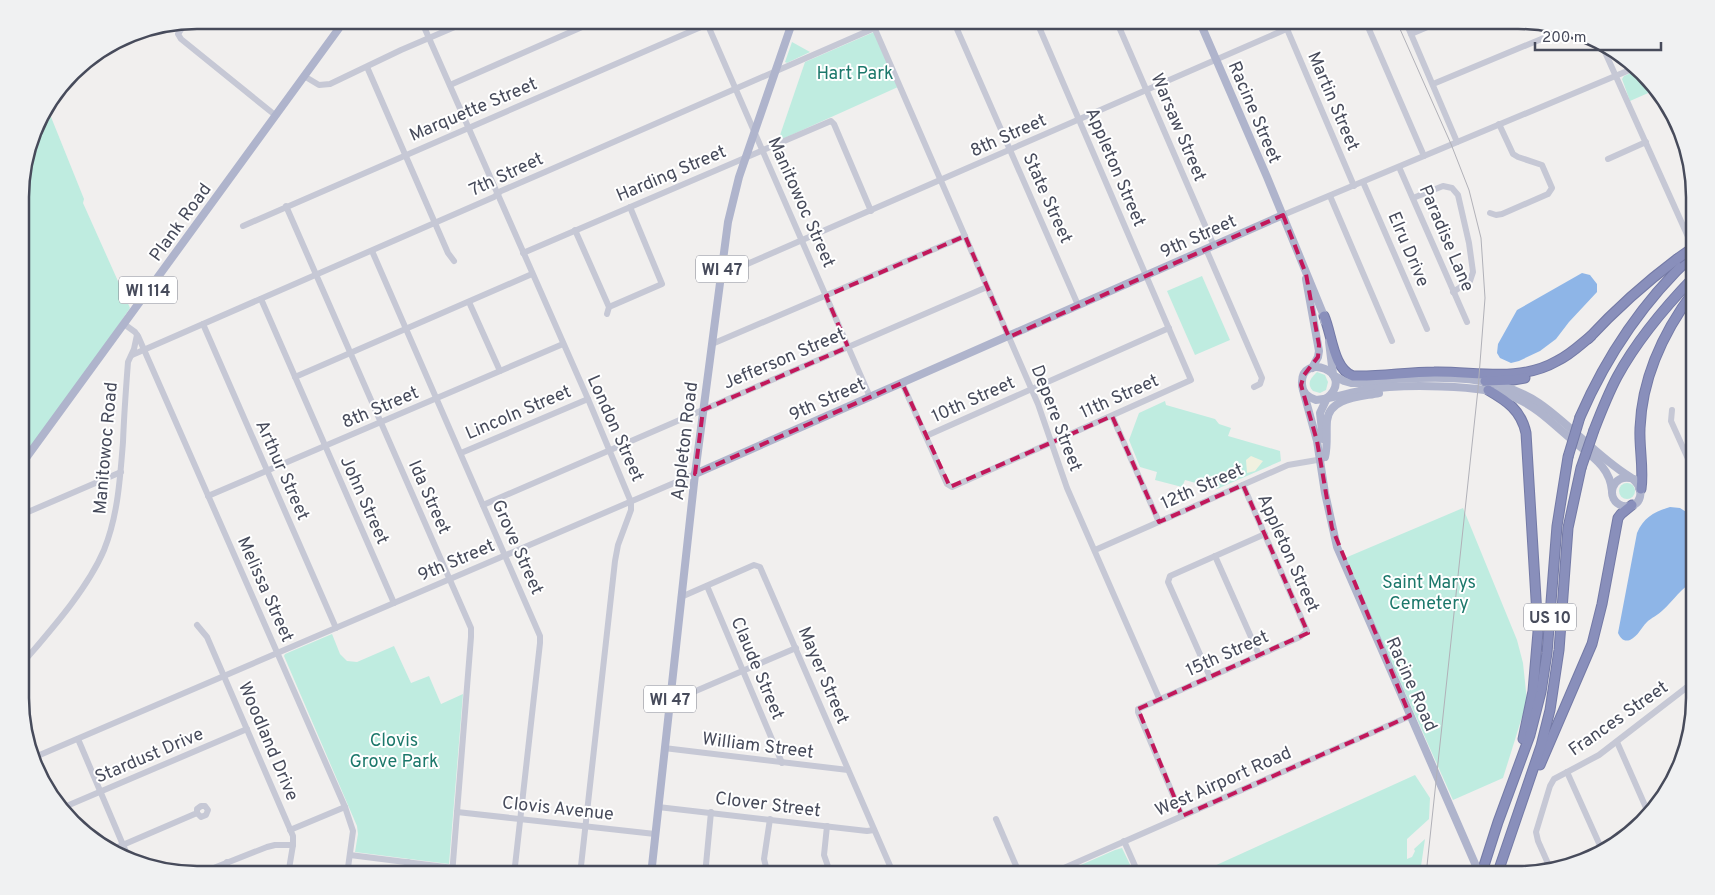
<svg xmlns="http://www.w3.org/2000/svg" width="1715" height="895" font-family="Overpass,sans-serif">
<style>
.green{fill:#bfece0}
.sand{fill:#f1f1e0}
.water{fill:#8eb5e7}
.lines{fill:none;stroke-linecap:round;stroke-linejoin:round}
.highway-casing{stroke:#747aa6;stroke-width:11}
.minor{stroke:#c6c8d5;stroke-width:6}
.major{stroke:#afb4cc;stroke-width:8}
.highway{stroke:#898fbb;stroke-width:9}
.rail{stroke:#b1b1b8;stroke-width:1}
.highway-bridge-casing{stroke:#747aa6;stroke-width:11;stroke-linecap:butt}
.highway-bridge{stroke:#898fbb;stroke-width:9}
.marked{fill:none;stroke:#c2185b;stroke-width:4;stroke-dasharray:10 6;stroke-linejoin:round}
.labels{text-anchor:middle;stroke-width:4;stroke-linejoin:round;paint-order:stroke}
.shield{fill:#fff;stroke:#7e818c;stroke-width:1}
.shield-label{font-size:16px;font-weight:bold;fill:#474b5b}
.park-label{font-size:18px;fill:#1c786b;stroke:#fff}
.street-label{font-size:18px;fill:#474b5b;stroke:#fff}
.rim{fill:none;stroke:#474b5b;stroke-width:2.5}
</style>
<rect width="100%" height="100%" fill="#f1efee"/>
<g class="green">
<path d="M874,32l24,55 -120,54 27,-79z"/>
<path d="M792,42l18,10 -23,11 -2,-1z"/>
<path d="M1635,71l20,19 -25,11 -8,-22 2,-3z"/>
<path d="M47,107l37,92 -1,4 47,105 -39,57 -70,96 -1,-277 18,-66z"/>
<path d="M1202,276l28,64 -35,15 -28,-64z"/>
<path d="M1317,372l8,3 3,7 -2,8 -6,3 -7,-2c-7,-8 -2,-13 4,-19z"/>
<path d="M1165,401l1,4 49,14 4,5 12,4 -3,8 52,15 1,10 -64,28 -32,-9 -3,7 -27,-7 2,-8 -17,-5 -11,-27 10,-27z"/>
<circle cx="1627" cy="491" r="8"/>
<path d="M1463,508l54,132 6,23 4,38 -24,77 -50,22 -108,-242z"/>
<path d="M332,634l8,20 7,7 10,1 37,-16 17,37 18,-7 12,28 22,-10 -14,170 -94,-12 3,-18 -1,-8 -73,-170 1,-2z"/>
<path d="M1415,775l15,23 -1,21 -22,20v20l5,-2 3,-6 -1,-2 11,-10 -4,27 -3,9h-216l-1,-3z"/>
<path d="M1122,848l13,27h-77l57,-25z"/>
</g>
<path class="sand" d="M1251,456l12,5 -8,10 -8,2 -1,-13z"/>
<g class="water">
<path d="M1582,273l8,2 7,9v8l-28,30 -13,17 -16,12 -21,10 -8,2 -11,-5 -3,-5 1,-9 19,-34z"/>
<path d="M21,326c11,35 10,67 0,102z"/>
<path d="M1670,507l10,1 14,9 1,63c-13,7 -22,21 -32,30 -5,5 -12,8 -16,12 -6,6 -9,14 -17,18 -6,2 -9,-1 -12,-7l19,-100c7,-16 17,-21 33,-26z"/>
</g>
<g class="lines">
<defs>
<g id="highway">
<path d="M1324,316c8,18 9,53 29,60 27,1 54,-4 81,-4 41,-1 85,11 123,-11 13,-6 23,-16 34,-25"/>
<path d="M1588,339c27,-29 57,-56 89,-80"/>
<path d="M1485,381l28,-1 12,-2"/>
<path d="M1488,390c19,11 33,20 38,43l12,199 -5,59 -10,48"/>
<path d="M1580,417c27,-62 64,-117 114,-163"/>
<path d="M1594,430c7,-18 14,-36 23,-53 20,-37 48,-70 77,-100"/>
<path d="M1641,489c3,-20 -2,-41 -1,-61 2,-51 24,-97 54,-137"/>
<path d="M1540,765l52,-121 10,-40 16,-86 3,-4 11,-9"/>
<path d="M1481,875l17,-53 32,-87 11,-43 6,-39 10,-127 11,-69"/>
<path d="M1497,875l44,-129 9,-36 9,-60 9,-122 13,-60"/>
</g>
</defs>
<use href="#highway" class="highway-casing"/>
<g class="minor">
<path d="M421,20l167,379 43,103v8l-13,35 -3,16 -35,314"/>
<path d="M871,20l167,384 29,84 92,210"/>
<path d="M953,20l125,285"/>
<path d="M1116,20l98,226"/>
<path d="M1365,20l59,136"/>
<path d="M1405,20l52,122"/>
<path d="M192,21l-10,7 -4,6 3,5 94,76"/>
<path d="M706,21l164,376"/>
<path d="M1287,29l67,157"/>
<path d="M1411,34l33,-14"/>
<path d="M1600,41l94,209"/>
<path d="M367,67l81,186 6,8"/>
<path d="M304,76l15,9 11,-1 71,-34 70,-30"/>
<path d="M1433,84l130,-54"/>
<path d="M450,85l148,-65"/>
<path d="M1608,159l38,-17"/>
<path d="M1399,167l68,155"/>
<path d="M1363,182l64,147"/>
<path d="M1330,196l62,145"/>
<path d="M1413,198l30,-12 9,2 6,7 11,48 4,29 -3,9 -17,11"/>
<path d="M286,206l185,422v9l-19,238"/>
<path d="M1490,213l6,2 6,-1 46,-20 4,-6 -10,-23 -24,-8 -5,-3 -14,-30"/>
<path d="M1283,215l349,-146"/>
<path d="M243,226l474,-206"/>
<path d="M575,230l34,77 -2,7"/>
<path d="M1206,249l56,129 -2,6 -6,3"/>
<path d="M372,251l168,385v7l-26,232"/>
<path d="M523,253l308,-132 3,3 37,87"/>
<path d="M722,275l585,-255"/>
<path d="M261,299l133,304"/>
<path d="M469,302l31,69"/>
<path d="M609,307l53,-23 -32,-77"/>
<path d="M124,324l11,8 3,4 207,471 8,24 -6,44"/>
<path d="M203,324l133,304"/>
<path d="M712,344l253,-108"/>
<path d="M132,355l362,-158 7,-6 44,-19 348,-152"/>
<path d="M295,377l237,-103"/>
<path d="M902,383l45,101 5,3 239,-107 -155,-360"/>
<path d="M1672,410l-1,11 23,51"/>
<path d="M1112,416l47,106"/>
<path d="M926,436l243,-108"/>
<path d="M461,453l127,-54"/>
<path d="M208,496l355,-152"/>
<path d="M483,505l504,-218"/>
<path d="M21,515l100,-43"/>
<path d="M1095,550l193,-85 35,-6"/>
<path d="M1215,556l44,99"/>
<path d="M707,586l75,177"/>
<path d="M681,597l73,-32 6,2 134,308"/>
<path d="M197,625l10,12 86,199v9l-5,30"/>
<path d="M21,665c28,-33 66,-75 83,-115 14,-35 16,-71 19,-108 1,-27 3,-54 5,-80l6,-13 3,-14"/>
<path d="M1210,677l-42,-95 2,-6 95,-42"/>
<path d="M1686,688l9,12"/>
<path d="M670,702l126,-54"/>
<path d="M78,739l51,120"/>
<path d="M1617,742l30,68"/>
<path d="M664,748l184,22"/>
<path d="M35,757l660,-283"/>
<path d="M1567,772l35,78"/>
<path d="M658,807l209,24 7,-1"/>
<path d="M62,808l185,-79"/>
<path d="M457,812l198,22"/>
<path d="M1182,816l-44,-104v-3l162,-72 7,-6 -64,-146"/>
<path d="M996,819l24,56"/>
<path d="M827,826l-3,29 7,20"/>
<path d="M290,830l55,-23"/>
<path d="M1124,841l15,34"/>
<path d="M111,850l86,-37v-4l4,-3h4l3,4 -2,5 -5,2 -4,-4"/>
<path d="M350,855l103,13"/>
<path d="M1550,868l-12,-27 -2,-9 14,-46 4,-7 45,-24 96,-74"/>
<path d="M196,875l71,-28 8,-2h18"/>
<path d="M226,875l1,-13"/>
<path d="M406,875l2,-13"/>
<path d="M705,875l6,-63"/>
<path d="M768,875l-4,-16 6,-40"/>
<path d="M1048,875l362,-159"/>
</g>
<g class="major">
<path d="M1199,20l68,157 57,139v5"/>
<path d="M1306,279l13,72 -1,6 -6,11"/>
<path d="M1329,342l4,32"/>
<path d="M1333,375l11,6 7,2c15,1 30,-3 45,-4 48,-3 101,-4 143,24 32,22 57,53 91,74 17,10 12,33 -7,29 -19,-5 -12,-35 11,-27"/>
<path d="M1303,390l14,51 8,52 12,54 143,328"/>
<path d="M1327,398c30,-26 -27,-47 -25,-14 0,9 6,13 14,16 16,-1 32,-7 48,-10 35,-6 121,-6 152,8 22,10 37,26 55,41 18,16 39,26 41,52"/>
<path d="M1323,439l-3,-26 7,-15"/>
<path d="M1325,457c3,-12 1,-24 2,-36 2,-24 34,-24 52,-28"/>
<path d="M21,465l324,-445"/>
<path d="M695,474l588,-259"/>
<path d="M651,875l44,-401 33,-252 11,-45 54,-157"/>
</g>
<use href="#highway" class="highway"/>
<path class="rail" d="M1396,20l55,124 18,46 12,48 4,60 -7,91 -52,486"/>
<defs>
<g id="highway-bridge">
<path d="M1677,259l17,-12"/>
<path d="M1568,457l12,-40"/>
<path d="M1581,468l13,-38"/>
</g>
</defs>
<use href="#highway-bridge" class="highway-bridge-casing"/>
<use href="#highway-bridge" class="highway-bridge"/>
</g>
<path class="marked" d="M1283,215l23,59 13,71 -1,12 -14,18 -3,10 16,56 15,87 78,188 -228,100 -44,-107 170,-76 -65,-148 -84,37 -47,-106 -162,71 -48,-104 -207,91 8,-64 145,-63 -22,-51 139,-60 44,101z"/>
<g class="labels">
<g class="shield">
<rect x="696" y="255.5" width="52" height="27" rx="4"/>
<rect x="119" y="276.5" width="58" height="27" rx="4"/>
<rect x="1524" y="603.5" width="52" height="27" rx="4"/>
<rect x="644" y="685.5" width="52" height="27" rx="4"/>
</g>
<g class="shield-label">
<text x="722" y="275">WI 47</text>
<text x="148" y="296">WI 114</text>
<text x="1550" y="623">US 10</text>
<text x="670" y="705">WI 47</text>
</g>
<g class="park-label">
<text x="855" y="79">Hart Park</text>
<text x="1429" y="588">Saint Marys<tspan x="1429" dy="21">Cemetery</tspan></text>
<text x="394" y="746">Clovis<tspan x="394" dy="21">Grove Park</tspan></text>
</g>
<g class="street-label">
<text transform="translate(1334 101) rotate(67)" y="6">Martin Street</text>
<text transform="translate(473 109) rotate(-23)" y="6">Marquette Street</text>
<text transform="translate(1255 112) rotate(67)" y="6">Racine Street</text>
<text transform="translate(1179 127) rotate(67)" y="6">Warsaw Street</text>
<text transform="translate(1008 135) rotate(-24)" y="6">8th Street</text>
<text transform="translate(1116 167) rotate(67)" y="6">Appleton Street</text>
<text transform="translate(671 173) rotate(-23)" y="6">Harding Street</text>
<text transform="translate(506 174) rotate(-25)" y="6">7th Street</text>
<text transform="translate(1048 198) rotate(66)" y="6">State Street</text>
<text transform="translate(802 202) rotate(66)" y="6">Manitowoc Street</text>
<text transform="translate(180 222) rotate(-54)" y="6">Plank Road</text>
<text transform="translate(1198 236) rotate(-24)" y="6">9th Street</text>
<text transform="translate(1447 238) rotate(67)" y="6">Paradise Lane</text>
<text transform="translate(1409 249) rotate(67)" y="6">Elru Drive</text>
<text transform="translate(784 358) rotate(-23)" y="6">Jefferson Street</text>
<text transform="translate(1119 396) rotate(-24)" y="6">11th Street</text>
<text transform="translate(827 399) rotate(-24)" y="6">9th Street</text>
<text transform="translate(973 399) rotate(-24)" y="6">10th Street</text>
<text transform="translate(380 407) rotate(-23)" y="6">8th Street</text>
<text transform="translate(518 412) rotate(-23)" y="6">Lincoln Street</text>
<text transform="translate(1057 418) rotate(69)" y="6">Depere Street</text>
<text transform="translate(616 428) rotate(66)" y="6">London Street</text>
<text transform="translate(684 441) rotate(-83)" y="6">Appleton Road</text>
<text transform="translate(105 448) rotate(-85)" y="6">Manitowoc Road</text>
<text transform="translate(283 470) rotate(66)" y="6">Arthur Street</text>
<text transform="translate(1202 486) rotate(-24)" y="6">12th Street</text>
<text transform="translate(430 497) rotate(66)" y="6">Ida Street</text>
<text transform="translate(365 500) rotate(66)" y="6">John Street</text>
<text transform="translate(518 547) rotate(66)" y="6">Grove Street</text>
<text transform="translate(1289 553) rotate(66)" y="6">Appleton Street</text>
<text transform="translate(456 560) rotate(-23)" y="6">9th Street</text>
<text transform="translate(266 589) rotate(66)" y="6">Melissa Street</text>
<text transform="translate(1227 653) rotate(-24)" y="6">15th Street</text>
<text transform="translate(758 668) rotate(67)" y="6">Claude Street</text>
<text transform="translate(824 675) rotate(67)" y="6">Mayer Street</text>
<text transform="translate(1412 684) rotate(66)" y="6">Racine Road</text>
<text transform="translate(1618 718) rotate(-35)" y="6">Frances Street</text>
<text transform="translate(269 741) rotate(67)" y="6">Woodland Drive</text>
<text transform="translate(758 745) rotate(7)" y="6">William Street</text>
<text transform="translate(149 755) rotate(-23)" y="6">Stardust Drive</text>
<text transform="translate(1223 781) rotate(-24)" y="6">West Airport Road</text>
<text transform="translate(768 804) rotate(7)" y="6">Clover Street</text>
<text transform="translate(558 808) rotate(6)" y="6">Clovis Avenue</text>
</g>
</g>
<path d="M0 0H1715V895H0ZM197 29H1518A168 168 0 0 1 1686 197V698A168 168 0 0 1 1518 866H197A168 168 0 0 1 29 698V197A168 168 0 0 1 197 29Z" fill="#f0f1f2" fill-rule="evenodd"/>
<path class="rim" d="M197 29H1518A168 168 0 0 1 1686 197V698A168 168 0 0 1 1518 866H197A168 168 0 0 1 29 698V197A168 168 0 0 1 197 29Z"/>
<path d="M1535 42v8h126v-8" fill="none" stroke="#474b5b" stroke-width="2.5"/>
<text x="1542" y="42" font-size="15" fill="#474b5b" stroke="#ffffff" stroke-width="4" paint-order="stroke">200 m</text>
</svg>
